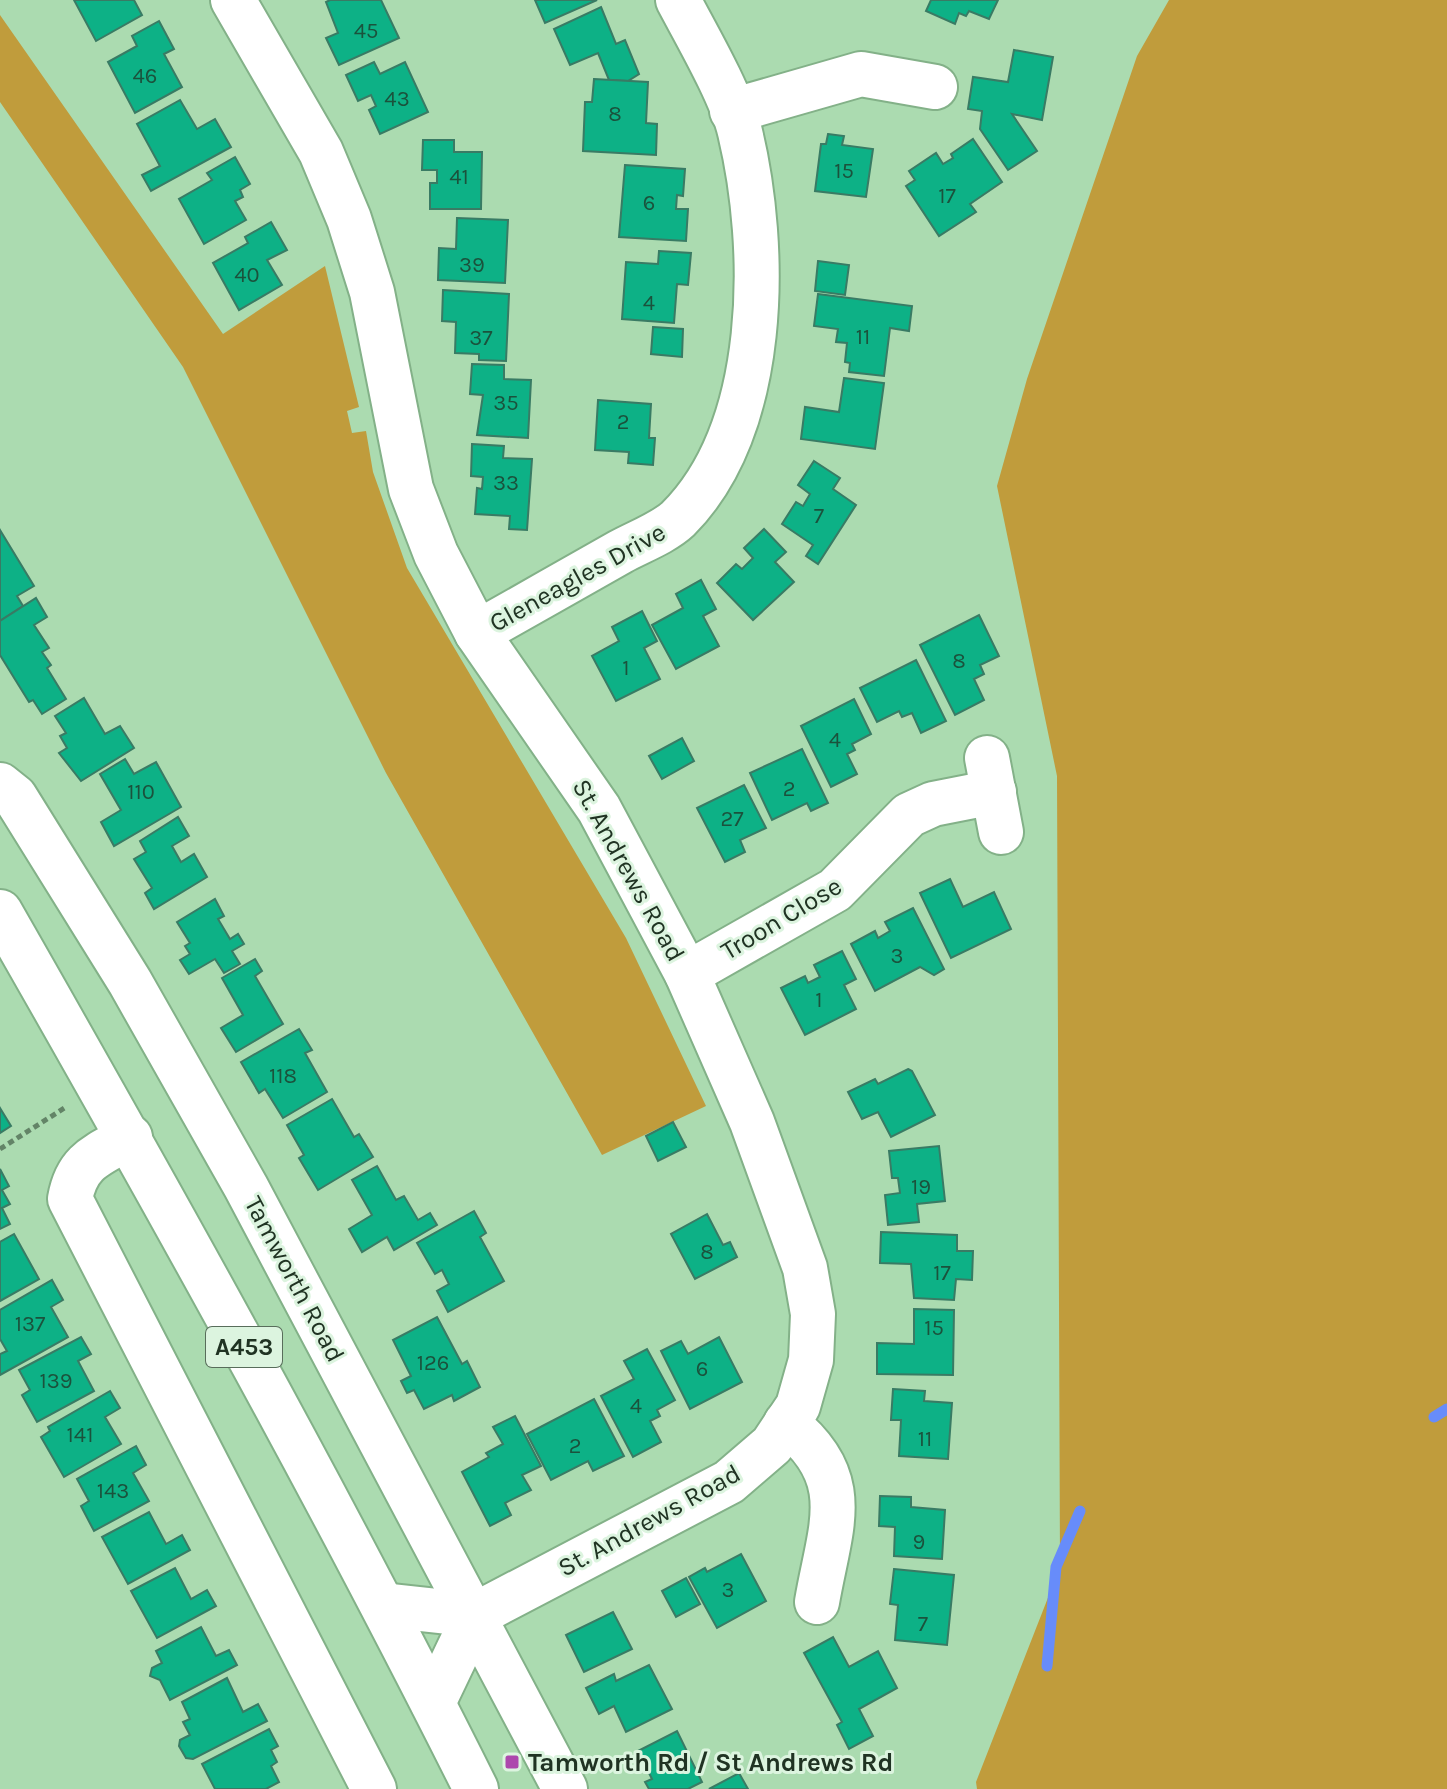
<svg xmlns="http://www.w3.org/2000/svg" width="1447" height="1789" font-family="Karla,sans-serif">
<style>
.green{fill:#c09c3c}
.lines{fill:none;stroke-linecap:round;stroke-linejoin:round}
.stream{stroke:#678cfa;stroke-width:11}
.building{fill:#0db186;stroke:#397b64;stroke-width:2}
.minor-casing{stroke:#83b188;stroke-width:48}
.major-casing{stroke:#83b188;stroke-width:48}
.path{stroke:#638467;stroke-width:5;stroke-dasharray:6 4;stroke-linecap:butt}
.minor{stroke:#fff;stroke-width:44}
.major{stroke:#fff;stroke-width:44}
.poi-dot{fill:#ad48ad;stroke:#dcf4df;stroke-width:3}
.labels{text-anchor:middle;stroke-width:6;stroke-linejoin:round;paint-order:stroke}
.number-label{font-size:22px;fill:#1b523c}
.shield{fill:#dcf4df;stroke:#586d5b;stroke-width:2}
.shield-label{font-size:24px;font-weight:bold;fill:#203323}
.street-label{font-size:26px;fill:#203323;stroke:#dcf4df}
.poi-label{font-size:26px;font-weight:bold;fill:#203323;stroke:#dcf4df;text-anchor:start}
</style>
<rect width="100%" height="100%" fill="#abdbb0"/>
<g class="green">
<path d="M1169,0h278v1789h-470l-1,-7 84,-215 -3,-791 -60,-290 30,-107 110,-323z"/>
<path d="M0,15l223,319 102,-68 34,141 -12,4 5,22 14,-2 7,41 34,96 219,370 80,168 -104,49 -216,-382 -203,-406 -183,-265z"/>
</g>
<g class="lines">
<g class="stream">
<path d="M1434,1417l13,-8"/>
<path d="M1047,1666l9,-99 24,-56"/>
</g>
</g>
<g class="building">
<path d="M74,0h60l8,15 -46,26z"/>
<path d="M330,0h51l18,38 -60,27 -13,-27 12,-5 -12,-31z"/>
<path d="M535,0h62l-52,23z"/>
<path d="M931,0h67l-9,19 -20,-8 -3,5 -7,-3 -4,11 -29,-13z"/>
<path d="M601,7l15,37 9,-4 14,34 -11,7 -19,-1 -11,-27 -28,12 -16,-36z"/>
<path d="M159,21l15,28 -10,5 18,33 -47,26 -27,-51 29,-16 -5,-10z"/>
<path d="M1014,50l39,7 -11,63 -30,-6 25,37 -29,19 -28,-41 2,-18 -14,-2 5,-32 35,5z"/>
<path d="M374,62l6,12 25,-12 23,50 -48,22 -11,-24 7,-4 -5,-11 -13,6 -12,-26z"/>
<path d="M594,79l54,3 -2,41 11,1 -1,31 -73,-4 2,-49h7z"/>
<path d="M180,100l17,29 18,-10 16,28 -80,44 -9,-16 18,-9 -23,-42z"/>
<path d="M828,134l16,2 -2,9 31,4 -7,48 -51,-6 6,-47h5z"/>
<path d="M973,139l29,43 -32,22 6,8 -37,24 -33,-50 9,-6 -6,-9 27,-18 7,11 10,-6 -2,-4z"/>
<path d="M423,140h31v12h28l-1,57h-51v-26h7v-13h-15z"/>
<path d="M235,157l15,27 -10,6 3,7 -8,4 11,19 -42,24 -25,-45 33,-19 -5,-7z"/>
<path d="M625,165l60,4 -2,27 -6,-1 -1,14h12l-2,32 -67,-4z"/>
<path d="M457,218l51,2 -3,63 -67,-3 1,-32 17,1z"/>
<path d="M271,222l16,28 -20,10 15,25 -43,25 -26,-47 35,-20 -3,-6z"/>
<path d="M659,251l32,2 -3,32 -11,-1 -3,39 -52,-4 4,-57 32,2z"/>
<path d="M818,261l31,4 -4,30 -30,-4z"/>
<path d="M443,290l66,4 -3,67 -27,-1v-6l-24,-1 1,-31 -14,-1z"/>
<path d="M818,294l94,12 -3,25 -19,-3 -6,48 -35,-4 1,-9 -5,-1 2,-19 -11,-1 2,-13 -24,-3z"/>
<path d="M653,327l30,2 -1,28 -31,-3z"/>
<path d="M472,364l32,1v14l27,1 -3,58 -51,-3 6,-40 -13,-1z"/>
<path d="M844,378l40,5 -9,66 -74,-10 4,-32 34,5z"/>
<path d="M598,400l53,4 -2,34h6l-2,27 -25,-2 1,-11 -34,-2z"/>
<path d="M472,444l32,2 -1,12 29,1 -5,71 -18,-1 1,-13 -35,-2 2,-26 5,1 1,-12 -12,-1z"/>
<path d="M814,461l26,17 -7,11 23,16 -38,59 -12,-8 7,-11 -31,-21 14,-22 7,4 7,-12 -12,-9z"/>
<path d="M764,529l22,23 -11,10 19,20 -41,38 -36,-37 19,-19 6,5 11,-11 -9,-10z"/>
<path d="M0,530l34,56 -17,10 6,10 -23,15z"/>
<path d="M701,580l15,29 -13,7 16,30 -43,23 -24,-44 31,-17 -7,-14z"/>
<path d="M36,598l11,19 -13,8 15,23 -7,4 9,13 -4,3 19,31 -24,15 -9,-14 -4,2 -29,-47v-34z"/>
<path d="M642,611l15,30 -13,7 16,31 -44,22 -24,-45 27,-15 -7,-14z"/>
<path d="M979,615l20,41 -19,9 4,9 -10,5 10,21 -29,15 -35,-70z"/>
<path d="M916,660l30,61 -25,12 -9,-20 -10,4 -3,-6 -22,11 -17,-34z"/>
<path d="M84,698l21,36 15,-8 14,22 -53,33 -22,-28 8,-5 -7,-12 6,-3 -11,-17z"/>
<path d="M854,699l17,35 -19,10 3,6 -8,4 10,20 -26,13 -30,-61z"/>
<path d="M682,738l12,23 -32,18 -13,-23z"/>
<path d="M802,749l26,54 -17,8 -4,-8 -35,17 -22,-47z"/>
<path d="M125,759l9,15 22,-12 25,45 -67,39 -13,-24 20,-12 -21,-36z"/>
<path d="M744,785l22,43 -26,12 5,12 -20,10 -28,-54z"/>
<path d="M178,817l11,19 -17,10 9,16 13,-8 13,23 -53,32 -9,-16 7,-5 -18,-29 12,-7 -6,-11z"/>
<path d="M950,879l13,28 31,-15 17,37 -60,29 -31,-65z"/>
<path d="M215,899l9,17 -6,3 12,20 8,-5 6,10 -12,7 8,13 -16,9 -9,-14 -26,15 -9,-14 10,-6 -5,-8 5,-3 -13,-21z"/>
<path d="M913,908l31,61 -10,6 -14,-8 -45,24 -24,-47 24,-13 3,7 12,-7 -5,-9z"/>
<path d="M842,951l14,28 -12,6 12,24 -51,26 -24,-47 24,-12 3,7 12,-6 -6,-12z"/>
<path d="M255,959l7,12 -7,5 28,48 -47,28 -15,-24 22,-13 -21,-37z"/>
<path d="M299,1029l13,21 -7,3 22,39 -44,26 -18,-29 -6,4 -18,-31z"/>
<path d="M908,1069l4,2 23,44 -44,22 -13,-25 -16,7 -14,-27 27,-13 3,5z"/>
<path d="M332,1099l22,38 5,-3 14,23 -55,33 -19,-32 5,-3 -17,-30z"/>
<path d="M0,1108l11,18 -11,7z"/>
<path d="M673,1122l13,25 -28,14 -12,-25z"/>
<path d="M939,1146l6,55 -28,3 2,18 -31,3 -3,-30 15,-2 -2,-15h-6l-3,-27z"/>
<path d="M377,1166l19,34 8,-4 14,24 12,-7 7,12 -43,25 -7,-13 -25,15 -13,-23 23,-14 -20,-35z"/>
<path d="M0,1169l9,17 -7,4 8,14 -8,4 8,16 -10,5z"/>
<path d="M474,1211l12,22 -6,4 24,44 -56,31 -11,-21 12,-7 -7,-14 -7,4 -18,-31z"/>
<path d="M707,1214l16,31 7,-3 7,15 -42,22 -24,-45z"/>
<path d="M881,1232l76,3v16h16l-1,29 -16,-1 -2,21 -40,-2 -3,-34 -31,-1z"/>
<path d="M14,1234l25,45 -39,22v-59z"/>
<path d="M52,1280l11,20 -12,7 17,30 -68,38v-21l7,-3 -7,-12v-29z"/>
<path d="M914,1309l40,1 -1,65 -76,-1v-31l37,1z"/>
<path d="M437,1317l25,47 5,-3 13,26 -26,14 -2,-6 -28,14 -10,-19 -7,3 -6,-12 10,-5 -18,-36z"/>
<path d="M81,1337l10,17 -13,7 16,30 -57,31 -15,-27 8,-5 -11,-20z"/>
<path d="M719,1337l23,45 -52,27 -29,-58 20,-10 7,13z"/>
<path d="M647,1349l28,51 -18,10 3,6 -10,5 11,21 -28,15 -32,-61 33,-17 -10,-18z"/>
<path d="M893,1389l32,2 -1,10 28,2 -4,56 -49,-3 2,-36h-10z"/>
<path d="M110,1391l10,17 -15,9 16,27 -57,33 -23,-40 9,-6 -2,-4z"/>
<path d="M594,1399l30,57 -31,15 -5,-10 -37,19 -24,-46z"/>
<path d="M515,1416l26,50 -19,9 9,15 -26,13 6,12 -21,11 -28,-54 27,-15 -3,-4 17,-9 -10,-17z"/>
<path d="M136,1446l10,19 -13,8 16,28 -55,30 -13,-25 8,-5 -12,-22z"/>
<path d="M880,1496l31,1v10l34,3 -3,49 -48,-3 1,-29 -16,-1z"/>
<path d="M149,1512l17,32 16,-9 8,15 -62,34 -26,-47z"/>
<path d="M741,1554l25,47 -49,27 -28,-51 16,-9 2,4z"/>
<path d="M175,1568l16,31 16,-9 9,16 -59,32 -26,-47z"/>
<path d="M894,1569l60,6 -7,70 -52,-5 3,-35 -8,-1z"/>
<path d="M686,1578l14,26 -24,13 -14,-26z"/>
<path d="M613,1612l19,37 -48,23 -18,-37z"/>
<path d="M201,1627l15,29 13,-6 8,15 -67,35 -10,-20 -10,-4 2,-8 10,-5 -6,-12z"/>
<path d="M833,1637l16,30 29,-16 19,37 -38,21 14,27 -24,13 -12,-24 5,-3 -38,-69z"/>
<path d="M649,1665l23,44 -46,23 -12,-26 -15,8 -13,-26 28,-14 2,7z"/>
<path d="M227,1678l16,34 15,-8 9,17 -74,38 -7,-1 -7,-12 1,-6 10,-5 -7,-13 7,-3 -8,-17z"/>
<path d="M269,1729l9,17 -7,4 6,12 -6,4 8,16 -13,7h-51l-13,-25z"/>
<path d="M677,1731l25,51 -14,7h-39l-4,-7 7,-3 -14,-28z"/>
<path d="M739,1773l9,16h-39z"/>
</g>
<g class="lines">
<defs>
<g id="minor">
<path d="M233,0l88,152 28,67 23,73 39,197 25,65 41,79 122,176 88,165 65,148 53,146 8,46 -2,46 -13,46 -26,39 -43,37 -254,133 -92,-10"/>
<path d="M732,111l129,-37 74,13"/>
<path d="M477,633c48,-27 95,-54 143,-81 18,-10 43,-19 58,-33 91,-91 90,-270 62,-387 -8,-36 -44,-98 -62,-132"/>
<path d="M987,758l14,74"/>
<path d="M0,785l15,12 115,185 116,205 319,602"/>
<path d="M687,974l148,-84 74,-75 24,-11 61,-12"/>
<path d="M130,1137c-32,18 -53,23 -60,62l304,590"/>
<path d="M786,1423c70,55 44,103 31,179"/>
<path d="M433,1703l42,-88"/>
</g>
<path id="major" d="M0,912c165,289 327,579 476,877"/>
</defs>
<use href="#minor" class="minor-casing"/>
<use href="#major" class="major-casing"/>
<path class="path" d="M0,1149l66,-42"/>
<use href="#minor" class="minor"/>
<use href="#major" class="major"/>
</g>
<rect class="poi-dot" x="504" y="1754" width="16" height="16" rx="4"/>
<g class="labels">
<g class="number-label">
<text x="366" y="38">45</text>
<text x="145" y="83">46</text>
<text x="397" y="106">43</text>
<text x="615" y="121">8</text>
<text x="844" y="178">15</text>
<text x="459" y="184">41</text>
<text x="947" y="203">17</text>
<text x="649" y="210">6</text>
<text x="472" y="272">39</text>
<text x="247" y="282">40</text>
<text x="649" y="310">4</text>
<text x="863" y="344">11</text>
<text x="481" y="345">37</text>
<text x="506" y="410">35</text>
<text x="623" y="429">2</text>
<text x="506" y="490">33</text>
<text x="819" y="523">7</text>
<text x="959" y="668">8</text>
<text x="626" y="675">1</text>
<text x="835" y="747">4</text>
<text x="789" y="796">2</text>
<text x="141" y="799">110</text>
<text x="732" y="826">27</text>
<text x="897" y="963">3</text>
<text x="819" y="1007">1</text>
<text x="283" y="1083">118</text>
<text x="921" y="1194">19</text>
<text x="707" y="1259">8</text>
<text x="942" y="1280">17</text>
<text x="30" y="1331">137</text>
<text x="934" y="1335">15</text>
<text x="433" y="1370">126</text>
<text x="702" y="1376">6</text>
<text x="56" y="1388">139</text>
<text x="636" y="1413">4</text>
<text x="80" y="1442">141</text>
<text x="925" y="1446">11</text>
<text x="575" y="1453">2</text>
<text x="113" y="1498">143</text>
<text x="919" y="1549">9</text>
<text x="728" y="1597">3</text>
<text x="923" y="1631">7</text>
</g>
<rect class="shield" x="206" y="1327" width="76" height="40" rx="6"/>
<g class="shield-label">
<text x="244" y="1355">A453</text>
</g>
<g class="street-label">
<text transform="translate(577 577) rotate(-29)" y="9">Gleneagles Drive</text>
<text transform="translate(629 870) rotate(61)" y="9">St. Andrews Road</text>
<text transform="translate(781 918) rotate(-31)" y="9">Troon Close</text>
<text transform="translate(295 1279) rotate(62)" y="9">Tamworth Road</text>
<text transform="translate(649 1520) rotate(-29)" y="9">St. Andrews Road</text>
</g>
<g class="poi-label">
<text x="528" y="1771">Tamworth Rd / St Andrews Rd</text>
</g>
</g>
</svg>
